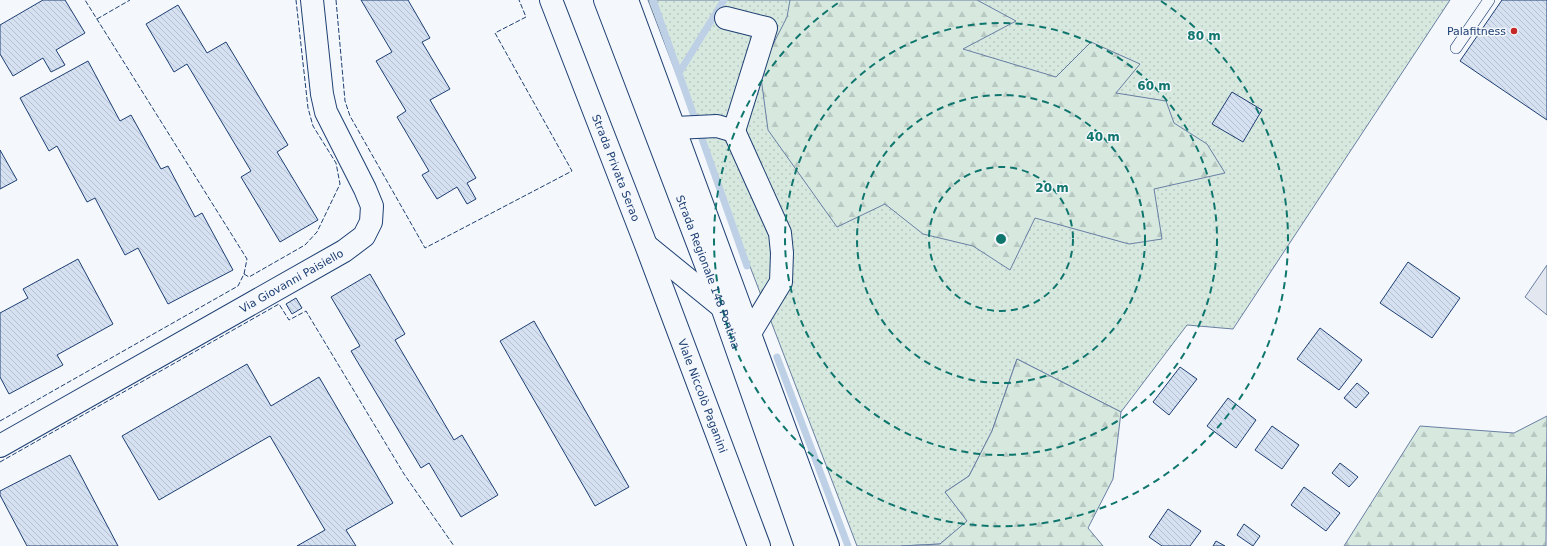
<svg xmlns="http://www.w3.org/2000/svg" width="1547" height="546" font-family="'DejaVu Sans',sans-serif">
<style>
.grass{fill:url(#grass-dots);stroke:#687fa3}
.forest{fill:url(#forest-firs);stroke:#687fa3}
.parking{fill:#e3e8f0;stroke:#687fa3}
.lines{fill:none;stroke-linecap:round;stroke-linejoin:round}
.stream{stroke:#bed0e5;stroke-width:7}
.building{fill:url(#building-back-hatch);stroke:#1d3f73}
.service-casing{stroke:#1d3f73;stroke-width:12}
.minor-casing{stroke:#1d3f73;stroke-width:24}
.primary-casing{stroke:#1d3f73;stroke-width:24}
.service{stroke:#f4f7fb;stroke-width:11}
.minor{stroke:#f4f7fb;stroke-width:22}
.primary{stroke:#f4f7fb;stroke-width:22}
.fence{stroke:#1d3f73;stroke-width:1;stroke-dasharray:5 2;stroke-linecap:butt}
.ring{fill:none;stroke:#0f766e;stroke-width:2;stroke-dasharray:7 5}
.poi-dot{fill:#c62828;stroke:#f4f7fb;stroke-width:1.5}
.labels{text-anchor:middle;stroke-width:3;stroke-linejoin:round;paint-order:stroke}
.poi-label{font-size:11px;fill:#1d3f73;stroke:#f4f7fb;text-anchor:end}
.street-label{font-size:11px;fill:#1d3f73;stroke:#f4f7fb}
.centre{fill:#0f766e;stroke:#f4f7fb;stroke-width:2}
.ring-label{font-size:12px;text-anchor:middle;font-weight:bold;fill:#0f766e;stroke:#f4f7fb;stroke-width:3;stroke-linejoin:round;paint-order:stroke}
</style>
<defs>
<pattern id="grass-dots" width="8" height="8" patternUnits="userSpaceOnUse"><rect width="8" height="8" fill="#d7e8df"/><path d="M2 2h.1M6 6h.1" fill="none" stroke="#b8c8c3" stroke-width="1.8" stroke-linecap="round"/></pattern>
<pattern id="forest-firs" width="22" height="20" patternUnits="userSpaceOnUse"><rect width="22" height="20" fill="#d7e8df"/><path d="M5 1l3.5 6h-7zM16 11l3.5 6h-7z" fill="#b8c8c3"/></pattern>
<pattern id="building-back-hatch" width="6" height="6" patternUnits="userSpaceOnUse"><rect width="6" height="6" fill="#d5e0f0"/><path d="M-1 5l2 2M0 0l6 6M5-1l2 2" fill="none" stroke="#b6c1d1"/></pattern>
</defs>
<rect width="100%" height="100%" fill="#f4f7fb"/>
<path class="grass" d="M648,0h802l-217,329 -46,-4 -66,87 -104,-53 -25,72 -23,45 -24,16 23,29 -28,23 -39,2h-44z"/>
<g class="forest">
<path d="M790,0h187l39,21 -53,28 93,28 35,-35 49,22 -24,29 50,8 8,22 33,21 18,29 -71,16 8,50 -33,5 -94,-26 -25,52 -37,-24 -50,-12 -38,-30 -48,23 -69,-97 -8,-60 27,-53z"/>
<path d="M1017,359l104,53 -8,67 -25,49 15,18h-202l39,-2 27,-23 -22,-29 24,-16 23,-45z"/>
<path d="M1547,416l-1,130h-202l76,-120 94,7z"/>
</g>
<path class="parking" d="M1547,265v50l-22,-18z"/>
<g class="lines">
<g class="stream">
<path d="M653,0l94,266"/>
<path d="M679,73l45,-73"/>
<path d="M777,357l71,189"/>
</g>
</g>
<g class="building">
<path d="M43,0h22l20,33 -29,17 9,15 -14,7 -8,-14 -30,18 -13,-22v-29z"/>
<path d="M361,0h47l22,38 -8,4 28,47 -20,11 46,78 -9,5 9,16 -9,5 -10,-17 -20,12 -15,-24 7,-4 -32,-54 9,-6 -30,-50 16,-9z"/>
<path d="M1502,0h45v120l-87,-59z"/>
<path d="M178,5l29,48 19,-11 62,103 -11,7 41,68 -38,22 -39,-65 10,-6 -64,-107 -13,8 -28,-48z"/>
<path d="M88,61l32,60 11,-6 30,54 7,-3 27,51 7,-4 31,57 -65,34 -30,-56 -13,7 -30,-57 -8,4 -30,-56 -8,5 -29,-53z"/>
<path d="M1232,92l30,18 -19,32 -31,-18z"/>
<path d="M0,150l17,30 -17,9z"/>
<path d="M78,259l35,65 -56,31 6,10 -54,29 -9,-17v-64l28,-15 -5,-9z"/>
<path d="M1408,262l52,36 -28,40 -52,-35z"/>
<path d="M370,274l35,60 -10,6 59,100 8,-5 36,60 -37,22 -32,-54 -8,5 -70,-117 9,-5 -29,-49z"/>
<path d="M296,298l6,10 -10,6 -6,-10z"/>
<path d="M534,321l95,166 -34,19 -95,-165z"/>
<path d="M1320,328l42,32 -23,30 -42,-31z"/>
<path d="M247,364l24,42 48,-29 74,126 -47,27 10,16h-59l28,-16 -55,-94 -111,64 -37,-64z"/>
<path d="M1180,367l17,12 -28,36 -16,-13z"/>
<path d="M1357,383l12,10 -13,15 -12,-10z"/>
<path d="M1228,398l28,22 -20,28 -29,-22z"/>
<path d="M1272,426l27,19 -17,24 -27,-19z"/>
<path d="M70,455l48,91h-91l-27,-51v-4z"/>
<path d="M1340,463l18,14 -9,10 -17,-14z"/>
<path d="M1304,487l36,26 -14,18 -35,-26z"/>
<path d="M1168,509l33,22 -11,15h-28l-13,-9z"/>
<path d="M1244,524l16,12 -7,10 -16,-11z"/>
<path d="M1216,541l9,5h-12z"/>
</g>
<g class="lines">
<defs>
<path id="service" d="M1456,48l33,-48"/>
<g id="minor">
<path id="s1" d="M551,0l95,245 113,301"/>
<path d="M726,18l40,10 -32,103"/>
<path d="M675,128l42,-2 17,5 46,102 2,20 -1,29 -31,51"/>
<path d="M647,246l75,61"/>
<path id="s2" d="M0,446l344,-195 20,-15 7,-14 1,-16 -7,-17 -39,-77 -4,-18 -10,-94"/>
</g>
<g id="primary">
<path id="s3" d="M605,0l117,307 84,239"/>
<path d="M627,0l201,546"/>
</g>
</defs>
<use href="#service" class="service-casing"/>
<use href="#minor" class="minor-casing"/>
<use href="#primary" class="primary-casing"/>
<use href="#service" class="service"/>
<use href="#minor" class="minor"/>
<use href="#primary" class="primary"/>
<g class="fence">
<path d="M336,0l9,101 5,15 75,132 147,-77 -77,-138 31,-16 -7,-17"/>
<path d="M97,19l33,-19"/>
<path d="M244,274l5,3 56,-32 12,-13 23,-48 -4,-21 -23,-37 -5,-18 -12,-108"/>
<path d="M0,421l238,-135 6,-12 3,-15 -162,-259"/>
<path d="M0,462l279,-158 10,16 17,-9 98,163 50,72"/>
</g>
</g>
<g class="ring">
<circle cx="1001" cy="239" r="72"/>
<circle cx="1001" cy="239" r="144"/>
<circle cx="1001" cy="239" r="216"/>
<path d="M1161 1A287 287 0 1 1 841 1"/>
</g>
<circle class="poi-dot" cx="1514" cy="31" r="4"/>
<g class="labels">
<g class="poi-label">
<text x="1506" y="35">Palafitness</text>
</g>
<g class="street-label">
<text dy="4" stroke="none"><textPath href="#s1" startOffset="180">Strada Privata Serao</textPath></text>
<text dy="4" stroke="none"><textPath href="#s3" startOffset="291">Strada Regionale 148 Pontina</textPath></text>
<text dy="4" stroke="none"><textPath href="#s2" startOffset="335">Via Giovanni Paisiello</textPath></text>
<text dy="4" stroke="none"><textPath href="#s1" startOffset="424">Viale Niccolò Paganini</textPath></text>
</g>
</g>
<circle cx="1001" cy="239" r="6" class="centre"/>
<g class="ring-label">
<text x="1204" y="40">80 m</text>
<text x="1154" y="90">60 m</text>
<text x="1103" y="141">40 m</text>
<text x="1052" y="192">20 m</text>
</g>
</svg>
